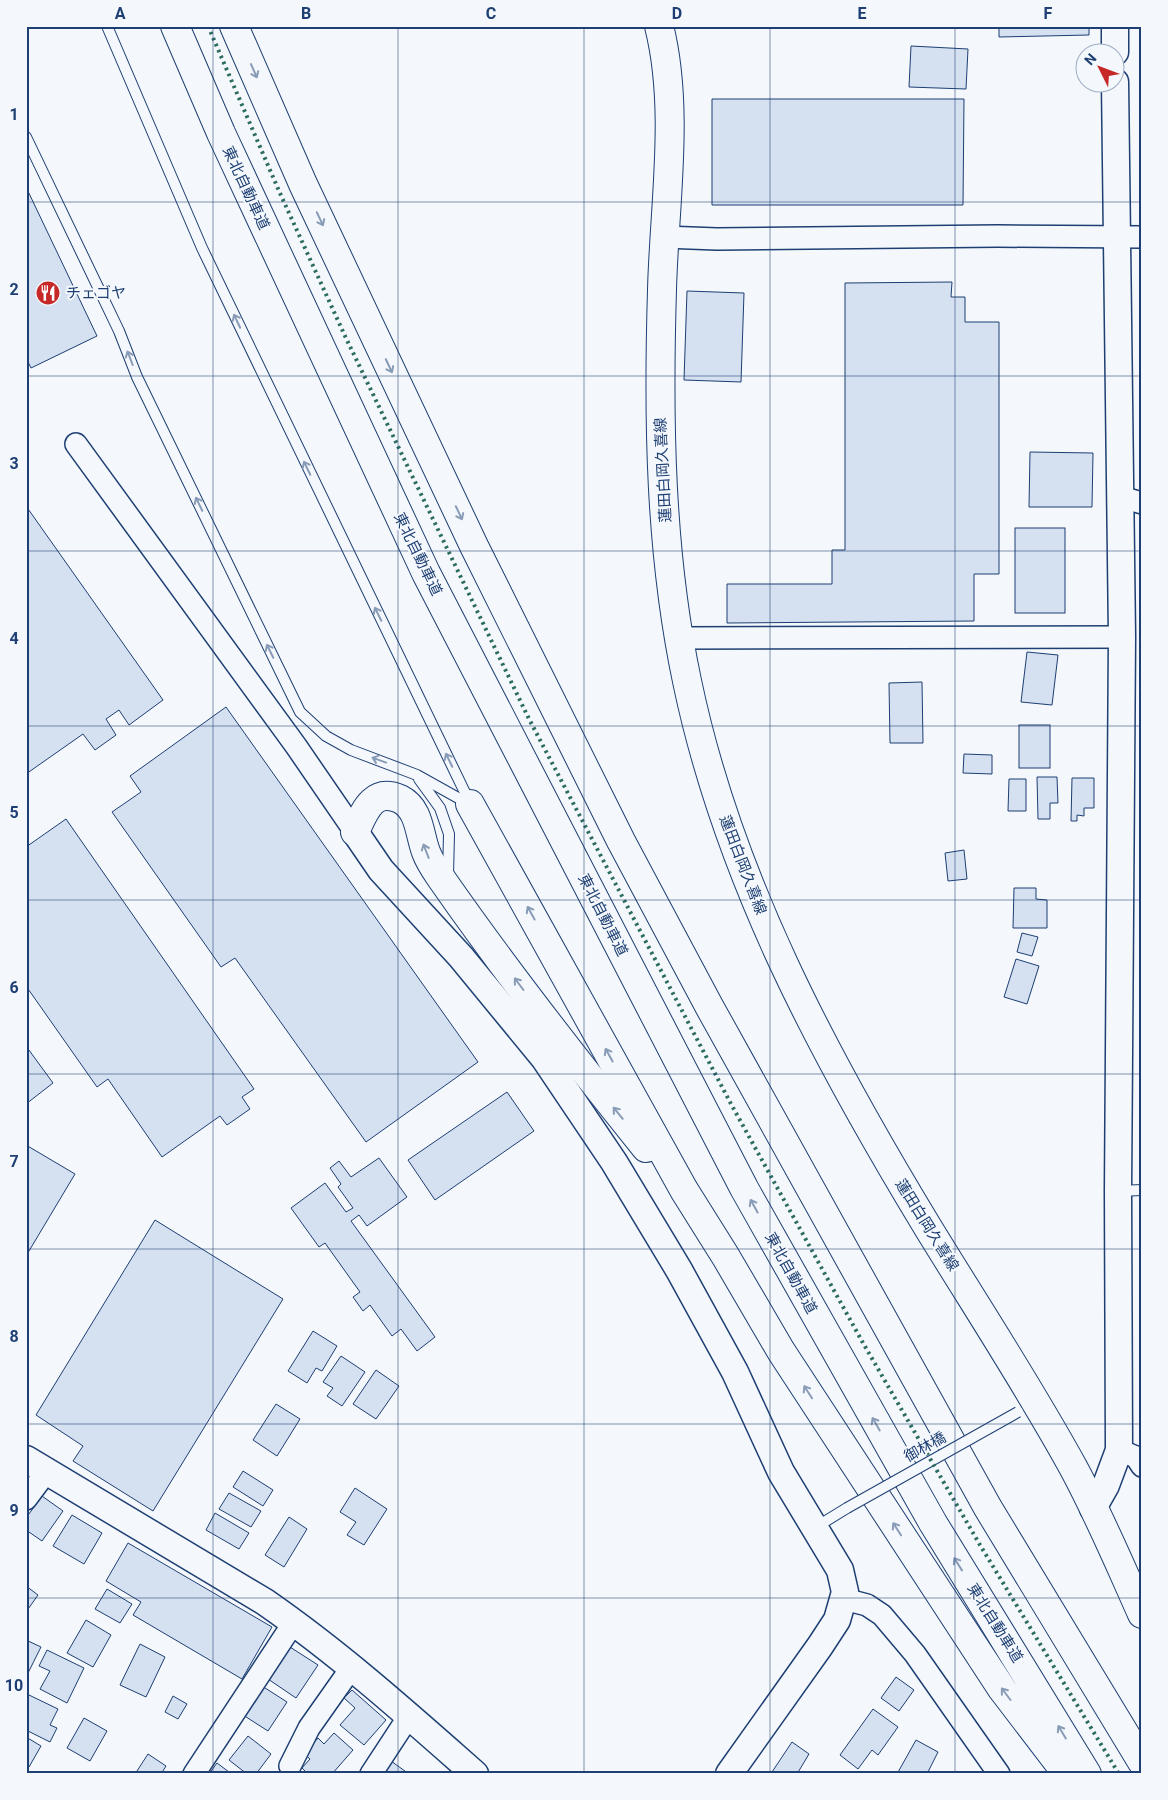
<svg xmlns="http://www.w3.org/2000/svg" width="1168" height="1800" font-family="Roboto,'Noto Sans JP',sans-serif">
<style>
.building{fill:#d5e0f0;stroke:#1d3f73}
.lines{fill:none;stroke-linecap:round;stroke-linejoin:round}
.service-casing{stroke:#1d3f73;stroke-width:12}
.minor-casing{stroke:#1d3f73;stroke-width:24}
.tertiary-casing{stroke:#1d3f73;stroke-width:29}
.secondary-casing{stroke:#1d3f73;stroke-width:30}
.motorway-casing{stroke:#1d3f73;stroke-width:30}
.service{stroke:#f4f7fb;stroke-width:10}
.minor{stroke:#f4f7fb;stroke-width:21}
.tertiary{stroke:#f4f7fb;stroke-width:26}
.secondary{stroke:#f4f7fb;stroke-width:28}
.motorway{stroke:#f4f7fb;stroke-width:28}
.service-bridge-casing{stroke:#1d3f73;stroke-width:12;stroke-linecap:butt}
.service-bridge{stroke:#f4f7fb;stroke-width:10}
.hedge{stroke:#2c6c60;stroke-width:4;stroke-dasharray:2.5 4;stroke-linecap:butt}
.oneway{stroke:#889bb7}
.grid{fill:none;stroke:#1d3f73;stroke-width:1;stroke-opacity:0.55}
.labels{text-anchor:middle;stroke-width:4;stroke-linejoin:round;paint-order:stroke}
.street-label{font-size:15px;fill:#1d3f73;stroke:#f4f7fb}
.poi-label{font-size:15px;fill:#1d3f73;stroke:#f4f7fb;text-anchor:start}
.neatline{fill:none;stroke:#1d3f73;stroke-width:2}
.grid-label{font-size:16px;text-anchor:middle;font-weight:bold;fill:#1d3f73}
</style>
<rect width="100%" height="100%" fill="#f4f7fb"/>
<g class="building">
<path d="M999,26h90v9l-90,2z"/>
<path d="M911,46l57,3 -2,40 -57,-2z"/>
<path d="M712,99h252l-1,106h-251z"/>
<path d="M26,187l71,149 -66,32 -5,-10z"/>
<path d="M952,282l-1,15h14v25h34v252h-25v47l-247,2v-39h105v-34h13v-267z"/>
<path d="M687,291l57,2 -3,89 -57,-2z"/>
<path d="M1030,452l63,1 -1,54h-63z"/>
<path d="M26,506l137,194 -34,25 -10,-15 -13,9 10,16 -21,15 -12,-16 -57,40z"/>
<rect x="1015" y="528" width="50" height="85"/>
<path d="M1027,652l31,3 -6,50 -31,-3z"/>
<path d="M922,682l1,61h-33l-1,-60z"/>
<path d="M226,707l252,355 -112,80 -131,-184 -14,9 -109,-155 29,-20 -11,-16z"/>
<rect x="1019" y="725" width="31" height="43"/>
<path d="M964,754l28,1v19l-29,-1z"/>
<path d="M1037,777h20l1,26h-8v16h-12z"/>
<path d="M1072,778h22v30h-10v8l-7,-1v6h-6z"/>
<path d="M1009,779h17v32h-18z"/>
<path d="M66,819l188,270 -12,8 8,12 -23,16 -7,-9 -58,41 -54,-78 -11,8 -71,-101v-139z"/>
<path d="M964,850l3,29 -19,2 -3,-28z"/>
<path d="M1014,888h22v11l11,1v28h-34z"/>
<path d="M1022,933l16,4 -6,19 -15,-4z"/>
<path d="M1016,959l23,7 -12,38 -23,-7z"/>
<path d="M26,1046l27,37 -27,21z"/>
<path d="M507,1092l27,39 -99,69 -27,-40z"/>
<path d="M26,1145l49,29 -49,82z"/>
<path d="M379,1158l28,39 -40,29 -8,-11 -8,6 84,116 -18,14 -16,-22 -9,7 -22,-31 -7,6 -10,-14 7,-5 -35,-49 -6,4 -28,-39 34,-25 21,29 7,-4 -15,-21 3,-3 -11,-16 9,-7 12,16z"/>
<path d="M155,1220l128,79 -130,212 -80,-50 10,-15 -47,-31z"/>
<path d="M313,1331l24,15 -15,25 -6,-3 -9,15 -19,-12z"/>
<path d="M341,1356l24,16 -23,34 -15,-10 6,-8 -10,-6z"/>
<path d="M376,1370l23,16 -23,33 -23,-15z"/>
<path d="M276,1404l24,15 -23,37 -24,-16z"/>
<path d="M243,1471l30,19 -10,16 -30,-19z"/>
<path d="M355,1488l32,21 -23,36 -17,-10 9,-13 -16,-10z"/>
<path d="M229,1493l32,18 -10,16 -32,-18z"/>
<path d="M42,1496l21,15 -21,30 -16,-11v-12z"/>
<path d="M215,1513l34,20 -10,16 -33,-19z"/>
<path d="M72,1515l30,18 -18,31 -31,-18z"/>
<path d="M289,1517l18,12 -23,38 -19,-12z"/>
<path d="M128,1543l144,84 -30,52 -109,-64 8,-13 -35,-21z"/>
<path d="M26,1586l12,9 -12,17z"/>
<path d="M107,1589l25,15 -12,19 -25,-14z"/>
<path d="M86,1620l25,15 -18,32 -26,-14z"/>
<path d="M26,1640l15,7 -14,28h-1z"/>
<path d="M140,1644l25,13 -19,40 -26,-12z"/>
<path d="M290,1647l28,18 -22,33 -28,-19z"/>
<path d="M47,1650l37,18 -17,35 -27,-14 10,-18 -11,-5z"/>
<path d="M896,1677l18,13 -15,21 -18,-13z"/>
<path d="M262,1686l25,16 -19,29 -25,-16z"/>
<path d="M352,1690l34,30 -22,25 -24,-20 15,-17 -11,-10z"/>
<path d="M29,1695l29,14 -8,16 7,3 -7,14 -24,-12v-29z"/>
<path d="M173,1696l14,8 -9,15 -13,-7z"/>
<path d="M873,1709l25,18 -20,28 -6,-5 -14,19 -18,-14z"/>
<path d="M84,1718l23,13 -17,30 -23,-13z"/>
<path d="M334,1733l19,17 -21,24h-24l-6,-6 8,-9 -6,-5 14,-16 6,6z"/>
<path d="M248,1736l23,18 -15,20h-9l-18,-14z"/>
<path d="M26,1737l15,9 -12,21 -3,-2z"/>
<path d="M916,1740l22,12 -11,22h-30z"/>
<path d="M792,1742l17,12 -12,20h-22l-3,-2z"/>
<path d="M148,1754l18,12 -5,8h-26z"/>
<path d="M391,1761l18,13h-27z"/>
<path d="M217,1763l12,9 -2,2h-18z"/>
</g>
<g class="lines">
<defs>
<g id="service">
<path d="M107,26l95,222 268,555"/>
<path d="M26,137l93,194 18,46 163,335 26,24 25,14 66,25 52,29"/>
<path d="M419,779l21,29 9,26 -1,42"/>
<path d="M1119,1191l23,-1"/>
<path d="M816,1527l31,-19"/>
</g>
<g id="minor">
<path d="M664,237l53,2 281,-3 144,1"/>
<path d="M76,444l220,302 59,86"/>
<path d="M1121,497l21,6"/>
<path d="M679,638l443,-1"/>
<path d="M1119,1450l17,7 6,9"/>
<path d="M26,1499l21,-28"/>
<path d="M844,1599l23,6 15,10 33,39 84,120"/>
<path d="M290,1766l19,-38 43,-61"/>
<path d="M194,1774l100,-152"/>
<path d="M371,1774l38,-58"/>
</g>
<g id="tertiary">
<path d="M1115,26v26"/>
<path d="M355,832l26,38 80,87 83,101 70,104 65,108 56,102 46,100 59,98 5,22 -8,28 -17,26 -91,128"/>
<path d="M26,1459l239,143c75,52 142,112 210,172"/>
<path d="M1093,1508l13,-23 13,-35 -1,-259 4,-554 -7,-555"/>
</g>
<path id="secondary" d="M659,26c21,83 5,180 3,264 -4,131 -2,263 25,391 41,197 137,375 240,545 49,80 101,159 146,241 26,48 47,98 69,147"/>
<g id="motorway">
<path d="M175,26l46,107 205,440 318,615 189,335 154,251"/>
<path d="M234,26l69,158 171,362 147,295 88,165 279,502 154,254"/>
<path d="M470,804l214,386 42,67 55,94 221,338 65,85"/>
<path d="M355,832c9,-19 17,-45 45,-33 20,10 19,35 26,53 4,11 11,20 17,29 64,92 133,180 203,267"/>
</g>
</defs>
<use href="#service" class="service-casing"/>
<use href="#minor" class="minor-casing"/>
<use href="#tertiary" class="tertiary-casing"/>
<use href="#secondary" class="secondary-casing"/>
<use href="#motorway" class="motorway-casing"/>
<use href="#service" class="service"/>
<use href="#minor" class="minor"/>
<use href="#tertiary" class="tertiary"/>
<use href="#secondary" class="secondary"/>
<use href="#motorway" class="motorway"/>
<defs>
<path id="service-bridge" d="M847,1508l171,-96"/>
</defs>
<use href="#service-bridge" class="service-bridge-casing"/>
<use href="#service-bridge" class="service-bridge"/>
<path class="hedge" d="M208,26l71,165 66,145 184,383 202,385 132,239 117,202 139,229"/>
</g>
<defs><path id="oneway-shaft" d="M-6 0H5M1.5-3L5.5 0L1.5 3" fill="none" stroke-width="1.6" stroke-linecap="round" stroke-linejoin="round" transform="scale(1.25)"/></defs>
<g class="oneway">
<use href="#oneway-shaft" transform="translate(254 71) rotate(66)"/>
<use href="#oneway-shaft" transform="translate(320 219) rotate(65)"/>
<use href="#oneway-shaft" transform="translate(237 321) rotate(-115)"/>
<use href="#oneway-shaft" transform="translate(130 358) rotate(-111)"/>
<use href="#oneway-shaft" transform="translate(389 366) rotate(65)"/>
<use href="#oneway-shaft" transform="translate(307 468) rotate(-116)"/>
<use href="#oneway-shaft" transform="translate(199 504) rotate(-116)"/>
<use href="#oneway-shaft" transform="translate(459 513) rotate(65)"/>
<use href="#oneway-shaft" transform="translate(378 614) rotate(-116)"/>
<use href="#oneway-shaft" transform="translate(270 651) rotate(-116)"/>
<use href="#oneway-shaft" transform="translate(379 760) rotate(-160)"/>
<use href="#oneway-shaft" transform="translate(449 760) rotate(-116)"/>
<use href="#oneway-shaft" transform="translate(426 851) rotate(-111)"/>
<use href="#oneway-shaft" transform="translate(531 913) rotate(-119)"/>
<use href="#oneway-shaft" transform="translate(519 984) rotate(-127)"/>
<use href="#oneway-shaft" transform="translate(609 1055) rotate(-119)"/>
<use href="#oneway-shaft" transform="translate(618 1113) rotate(-129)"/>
<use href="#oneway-shaft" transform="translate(754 1206) rotate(-119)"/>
<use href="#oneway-shaft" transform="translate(808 1392) rotate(-123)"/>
<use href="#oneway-shaft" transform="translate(876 1424) rotate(-120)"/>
<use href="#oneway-shaft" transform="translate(897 1529) rotate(-123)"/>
<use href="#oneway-shaft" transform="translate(958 1564) rotate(-122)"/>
<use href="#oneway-shaft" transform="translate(1006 1694) rotate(-127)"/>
<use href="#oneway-shaft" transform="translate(1062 1732) rotate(-121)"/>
</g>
<path class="grid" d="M213,26v1748M398,26v1748M584,26v1748M770,26v1748M955,26v1748M26,202h1116M26,376h1116M26,551h1116M26,726h1116M26,900h1116M26,1074h1116M26,1249h1116M26,1424h1116M26,1598h1116"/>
<defs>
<symbol id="restaurant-disc" viewBox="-11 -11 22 22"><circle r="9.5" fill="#c62828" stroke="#f4f7fb"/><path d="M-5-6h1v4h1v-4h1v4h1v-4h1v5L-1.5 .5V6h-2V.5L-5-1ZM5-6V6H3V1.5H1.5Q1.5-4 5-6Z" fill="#fff"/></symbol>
</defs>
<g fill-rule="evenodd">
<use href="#restaurant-disc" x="34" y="279" width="28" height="28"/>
</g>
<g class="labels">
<g class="street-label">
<text transform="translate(246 188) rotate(65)" y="5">東北自動車道</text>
<text transform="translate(663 470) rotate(-93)" y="5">蓮田白岡久喜線</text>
<text transform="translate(418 554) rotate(64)" y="5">東北自動車道</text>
<text transform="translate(743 865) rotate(69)" y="5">蓮田白岡久喜線</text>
<text transform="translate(603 915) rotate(63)" y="5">東北自動車道</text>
<text transform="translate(927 1225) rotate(58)" y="5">蓮田白岡久喜線</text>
<text transform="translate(791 1273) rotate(61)" y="5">東北自動車道</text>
<text transform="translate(925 1447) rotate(-29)" y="5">御林橋</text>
<text transform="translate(995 1623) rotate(58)" y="5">東北自動車道</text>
</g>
<g class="poi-label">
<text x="66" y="298">チェゴヤ</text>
</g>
</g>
<rect width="1168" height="1800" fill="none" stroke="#f4f7fb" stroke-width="55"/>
<g transform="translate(1100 68) rotate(312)"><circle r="24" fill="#f4f7fb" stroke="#9eadc5"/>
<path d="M0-4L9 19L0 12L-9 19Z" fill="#c62828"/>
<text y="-8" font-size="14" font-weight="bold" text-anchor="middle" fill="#1d3f73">N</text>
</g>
<rect x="28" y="28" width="1112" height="1744" class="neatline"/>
<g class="grid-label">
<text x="120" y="19">A</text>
<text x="306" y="19">B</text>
<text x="491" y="19">C</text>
<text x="677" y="19">D</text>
<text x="862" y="19">E</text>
<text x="1048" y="19">F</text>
<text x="14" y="120">1</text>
<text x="14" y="295">2</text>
<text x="14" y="469">3</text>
<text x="14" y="644">4</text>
<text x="14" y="818">5</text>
<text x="14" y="993">6</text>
<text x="14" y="1167">7</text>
<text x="14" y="1342">8</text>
<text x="14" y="1516">9</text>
<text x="14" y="1691">10</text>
</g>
</svg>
